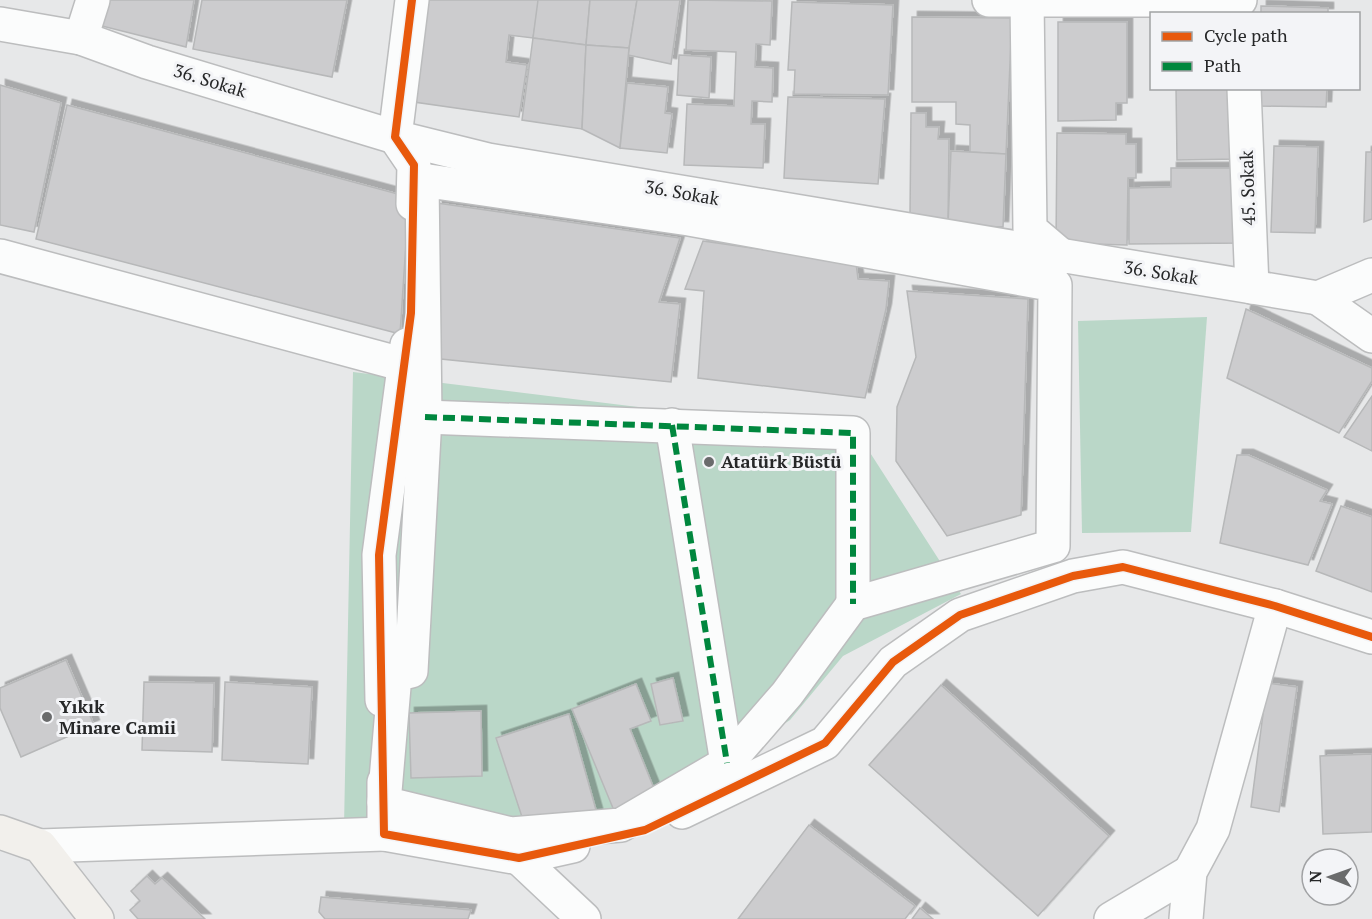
<svg xmlns="http://www.w3.org/2000/svg" width="1372" height="919" font-family="'PT Serif',serif">
<style>
.green{fill:#bad7c8}
.building{fill:#ccccce;stroke:#b7b8b9;stroke-width:1.5;filter:url(#shadow)}
.lines{fill:none;stroke-linecap:round;stroke-linejoin:round}
.street-casing{stroke:#bcbdbe;stroke-width:36}
.secondary-casing{stroke:#bcbdbe;stroke-width:36}
.street{stroke:#fbfcfc;stroke-width:33}
.secondary{stroke:#f2f0ec;stroke-width:33}
.quiet{stroke:#00873e;stroke-width:6;stroke-dasharray:12 6;stroke-linecap:butt}
.cycleway-casing{stroke:#f3f4f7;stroke-width:11}
.cycleway{stroke:#e8590c;stroke-width:8}
.poi-dot{fill:#6a6b6c;stroke:#f3f4f7;stroke-width:2}
.labels{text-anchor:middle;stroke-width:6;stroke-linejoin:round;paint-order:stroke}
.street-label{font-size:18px;fill:#262728;stroke:#f3f4f7}
.poi-label{font-size:18px;font-weight:bold;fill:#262728;stroke:#f3f4f7;text-anchor:start}
</style>
<defs>
<filter id="shadow"><feDropShadow dx="5.5" dy="-5.5" stdDeviation="0" flood-color="#0004"/></filter>
</defs>
<rect width="100%" height="100%" fill="#e7e8e9"/>
<g class="green">
<path d="M1207,317l-16,215 -109,1 -4,-212z"/>
<path d="M353,372l505,62 103,160 -118,62 -53,64 -111,72 -80,31 -255,3z"/>
</g>
<g class="building">
<path d="M100,0h94l-8,47 -92,-23z"/>
<path d="M202,0h145l-15,77 -139,-28z"/>
<path d="M428,0h111l-6,38 -24,-3 -3,27 21,3 -8,52 -105,-15z"/>
<path d="M538,0h52l-4,45 -53,-7z"/>
<path d="M590,0h47l-8,48 -43,-3z"/>
<path d="M637,0h43l-9,64 -43,-9z"/>
<path d="M688,0l84,1 -2,44 -14,-1 -1,23 18,1 -1,34 -20,-1 -1,23h14l-2,44 -79,-3 3,-61 47,2 2,-54 -50,-2z"/>
<path d="M792,2l101,3 -5,90 -94,-1 1,-24h-7z"/>
<path d="M1261,6l67,2v6h-67z"/>
<path d="M912,17l100,1 -6,136 -36,-2v-27l-14,-1v-22h-44z"/>
<path d="M1058,22h69v81h-11v17l-58,1z"/>
<path d="M533,38l53,7 -4,84 -60,-9z"/>
<path d="M586,45l43,3 -9,100 -38,-19z"/>
<path d="M679,55l32,2 -2,41 -32,-3z"/>
<path d="M627,83l41,4 -3,26 7,1 -5,39 -47,-5z"/>
<path d="M0,85l61,18 -27,129 -34,-7z"/>
<path d="M1176,88h61l1,71 -61,1z"/>
<path d="M1260,88h67l-1,19 -66,-1z"/>
<path d="M788,97l97,2 -7,85 -94,-6z"/>
<path d="M67,105l342,92 -9,137 -364,-95z"/>
<path d="M911,113h15v14h13l-1,12h11l-1,86 -38,-10z"/>
<path d="M1057,133l69,1v10h10v34h-8l-1,67 -71,-2z"/>
<path d="M1274,146l44,1 -3,86 -44,-1z"/>
<path d="M951,151l55,3 -3,73 -55,-2z"/>
<path d="M1366,152h6v67l-8,3z"/>
<path d="M1171,168h72v75l-114,1v-56l42,-1z"/>
<path d="M437,203l243,35 -21,64 21,2 -9,78 -240,-24z"/>
<path d="M703,241l153,22 2,16 31,2 -3,28 -21,89 -167,-20 6,-87 -19,-2z"/>
<path d="M907,291l121,8 -7,216 -74,21 -51,-75 1,-54 19,-50z"/>
<path d="M1246,309l126,59v13l-33,52 -112,-55z"/>
<path d="M1372,396v55l-28,-14z"/>
<path d="M1237,455h11l79,35 -7,11 12,3 -24,61 -88,-22z"/>
<path d="M1341,506l31,11v75l-56,-21z"/>
<path d="M66,660l28,65 -73,32 -21,-49v-20z"/>
<path d="M673,678l10,43 -23,4 -9,-41z"/>
<path d="M144,682l70,1 -2,69 -70,-2z"/>
<path d="M225,682l87,5 -4,77 -86,-4z"/>
<path d="M1267,683l30,4 -18,125 -28,-5z"/>
<path d="M636,684l15,37 -21,8 27,67 -42,17 -43,-104z"/>
<path d="M941,685l168,151 -71,80 -169,-151z"/>
<path d="M481,711l1,65 -71,2 -2,-65z"/>
<path d="M569,714l29,103 -74,6 -28,-85z"/>
<path d="M1372,754v78l-49,2 -3,-78z"/>
<path d="M809,825l106,81 -10,13h-167z"/>
<path d="M147,876l8,8 7,-6 43,41h-67l-8,-9 10,-9 -9,-10z"/>
<path d="M321,897l150,13 -3,9h-143l-6,-7z"/>
<path d="M920,908l13,11h-21z"/>
</g>
<g class="lines">
<defs>
<g id="street">
<path d="M412,0l-17,137 19,28 -1,39"/>
<path d="M989,0h251"/>
<path d="M1027,0l3,229 33,28"/>
<path d="M0,24l81,14 66,24 248,75 93,23 830,138 54,-23"/>
<path d="M81,38l12,-38"/>
<path d="M1244,88l8,199"/>
<path d="M422,180l267,39 366,66 -2,261 -200,58 -66,90 -60,69 -106,62 -110,9 -127,-31 11,-128 16,-4 14,-254z"/>
<path d="M0,256l405,109"/>
<path d="M1318,298l54,38"/>
<path d="M425,417l428,16v171"/>
<path d="M672,425l55,338"/>
<path d="M382,700l-3,-145 28,-210"/>
<path d="M384,782v52l135,24 54,-12"/>
<path d="M682,812l143,-69 68,-81 67,-47 113,-39 50,-9 152,39 97,31"/>
<path d="M40,846l344,-12"/>
<path d="M519,858l65,61"/>
<path d="M1111,919l79,-47"/>
<path d="M1186,919l4,-47 23,-43 62,-223"/>
</g>
<path id="secondary" d="M0,832l40,14 57,73"/>
</defs>
<use href="#street" class="street-casing"/>
<use href="#secondary" class="secondary-casing"/>
<use href="#street" class="street"/>
<use href="#secondary" class="secondary"/>
<g class="quiet">
<path d="M425,417l428,16v171"/>
<path d="M672,425l55,338"/>
</g>
<defs>
<path id="cycleway" d="M412,0l-17,137 19,28 -3,148 -32,242 5,279 135,24 126,-28 180,-87 68,-81 67,-47 113,-39 50,-9 152,39 97,31"/>
</defs>
<use href="#cycleway" class="cycleway-casing"/>
<use href="#cycleway" class="cycleway"/>
</g>
<g class="poi-dot">
<circle cx="709" cy="462" r="6"/>
<circle cx="47" cy="717" r="6"/>
</g>
<g class="labels">
<g class="street-label">
<text transform="translate(210 81) rotate(17)" y="6">36. Sokak</text>
<text transform="translate(1248 188) rotate(-92)" y="6">45. Sokak</text>
<text transform="translate(682 193) rotate(10)" y="6">36. Sokak</text>
<text transform="translate(1161 273) rotate(9)" y="6">36. Sokak</text>
</g>
<g class="poi-label">
<text x="721" y="468">Atatürk Büstü</text>
<text x="59" y="713">Yıkık<tspan x="59" dy="21">Minare Camii</tspan></text>
</g>
</g>
<rect x="1150" y="12" width="210" height="78" fill="#f3f4f7" stroke="#a1a2a4" stroke-width="1.5"/>
<rect x="1162" y="32" width="30" height="9" fill="#e8590c" stroke="#a1a2a4" stroke-width="1.5"/>
<text x="1204" y="42" font-size="18" fill="#262728">Cycle path</text>
<rect x="1162" y="62" width="30" height="9" fill="#00873e" stroke="#a1a2a4" stroke-width="1.5"/>
<text x="1204" y="72" font-size="18" fill="#262728">Path</text>
<g transform="translate(1330 877) rotate(271)"><circle r="28" fill="#f3f4f7" stroke="#a1a2a4" stroke-width="1.5"/>
<path d="M0-4.5L10 22L0 15L-10 22Z" fill="#6a6b6c"/>
<text y="-9" font-size="16" font-weight="bold" text-anchor="middle" fill="#262728">N</text>
</g>
</svg>
